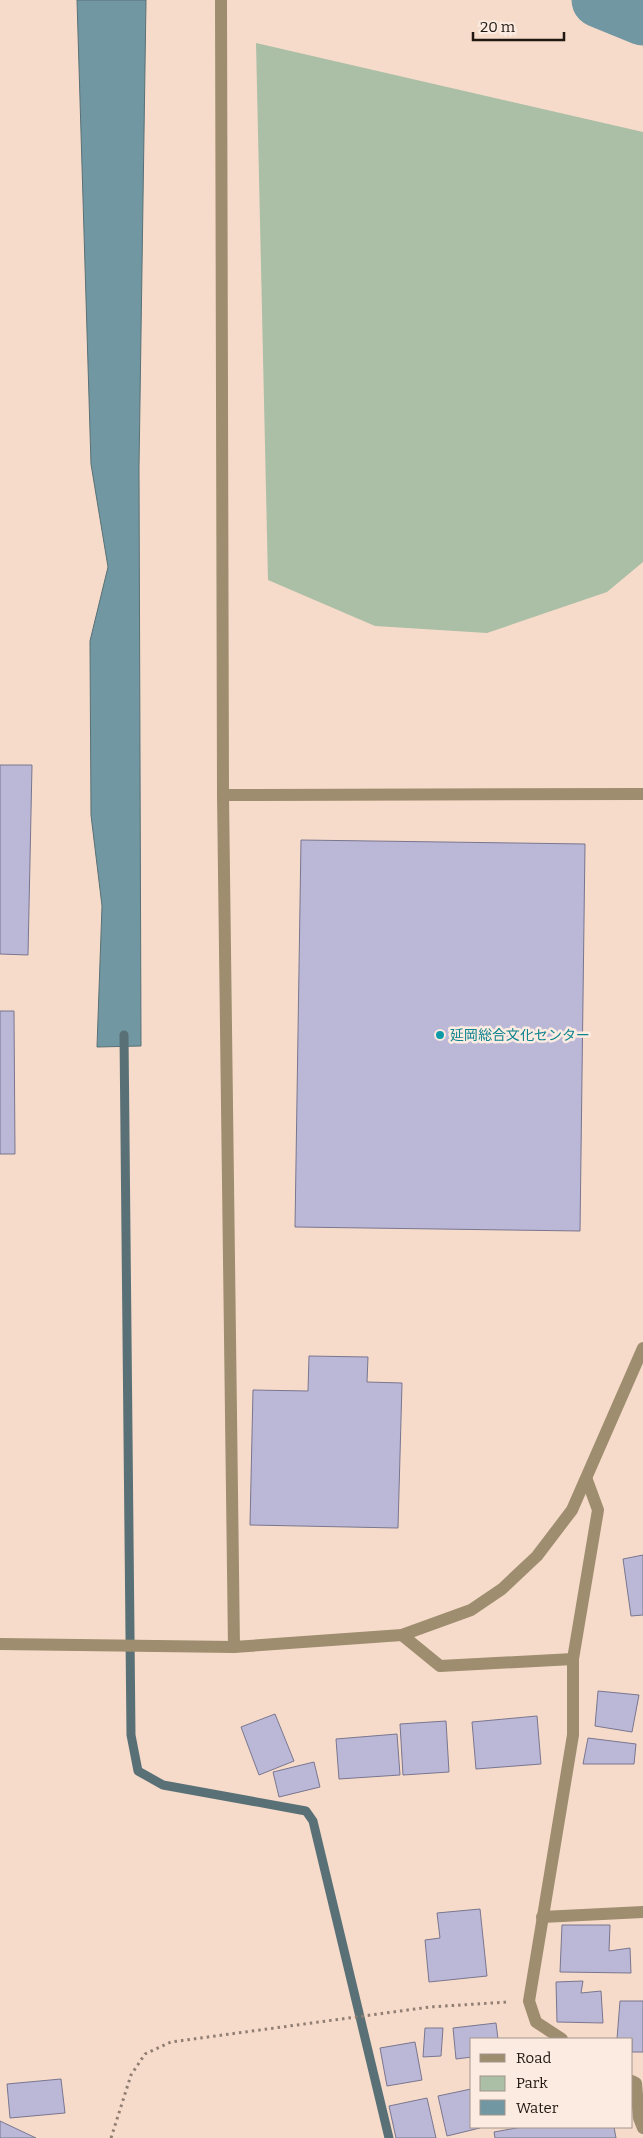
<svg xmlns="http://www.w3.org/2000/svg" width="643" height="2138" font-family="Bitter,'Noto Sans JP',serif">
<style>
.green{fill:#aabfa6}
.water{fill:#7197a2;stroke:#597176}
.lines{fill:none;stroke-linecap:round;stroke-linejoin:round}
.stream{stroke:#597176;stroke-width:9}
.river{stroke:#7197a2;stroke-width:55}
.building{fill:#bbb7d7;stroke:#79768f}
.path{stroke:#917e73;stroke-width:3;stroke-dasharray:2.5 4;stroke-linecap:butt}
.minor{stroke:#9f8d6f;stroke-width:12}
.culture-dot{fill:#0f9aa8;stroke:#fbebe0;stroke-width:2}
.labels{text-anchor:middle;stroke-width:5;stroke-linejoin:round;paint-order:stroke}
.culture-label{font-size:14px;fill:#0d838f;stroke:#fbebe0;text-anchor:start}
</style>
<rect width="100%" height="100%" fill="#f6dbca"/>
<path class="green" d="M256,43l387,89v430l-36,30 -120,41 -112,-7 -107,-46z"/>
<path class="water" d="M77,0h69l-7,467 2,579 -44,1 5,-141 -11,-91 -1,-174 18,-74 -17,-103z"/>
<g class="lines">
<path class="stream" d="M124,1035l7,700 7,36 25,14 143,26 7,10 76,317"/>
<path class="river" d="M599,0l44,18"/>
</g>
<g class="building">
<path d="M0,765h32l-4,190 -28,-1z"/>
<path d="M301,840l284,4 -5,387 -285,-4z"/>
<path d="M0,1011h14l1,143h-15z"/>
<path d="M309,1356l59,1 -1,25 35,1 -4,145 -148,-3 3,-135 55,1z"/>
<path d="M643,1555v60l-12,1 -8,-57z"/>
<path d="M598,1691l41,4 -7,37 -37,-6z"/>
<path d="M275,1714l19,47 -35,14 -18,-48z"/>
<path d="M537,1716l4,48 -65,5 -4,-47z"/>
<path d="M446,1721l3,51 -46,3 -3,-51z"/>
<path d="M397,1734l3,41 -61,4 -3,-40z"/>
<path d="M588,1738l48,6 -2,20h-51z"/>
<path d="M314,1762l6,25 -41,10 -6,-25z"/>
<path d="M480,1909l7,67 -58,6 -4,-42 15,-2 -3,-25z"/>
<path d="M562,1925h48l-1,26 21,-3 1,25 -71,-1z"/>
<path d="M583,1981l-2,12 20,-2 2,32 -46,-1 -1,-40z"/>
<path d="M620,2001h23v51h-11v-13h-15z"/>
<path d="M496,2023l2,16h-26v18l-16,2 -3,-31z"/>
<path d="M425,2028h18l-2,28 -18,1z"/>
<path d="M415,2042l7,38 -35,6 -7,-38z"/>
<path d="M61,2079l4,34 -55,5 -3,-34z"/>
<path d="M471,2089l1,38h7l1,1 -33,8 -9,-40z"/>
<path d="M427,2098l9,40h-40l-7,-32z"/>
<path d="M0,2121l36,17h-36z"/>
<path d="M522,2127h92l2,11h-121l-1,-6z"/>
</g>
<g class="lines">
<path class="path" d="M111,2138l20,-63 14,-21 26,-12 259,-35 78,-5"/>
<g class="minor">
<path d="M221,0l2,795 11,852"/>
<path d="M223,795l420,-1"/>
<path d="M402,1635l38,31 133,-7"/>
<path d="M0,1644l234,3 168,-12 69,-25 31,-21 35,-33 35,-46 71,-162"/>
<path d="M542,1917l101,-5"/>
<path d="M562,2039l-26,-17 -7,-21 44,-266v-76l25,-149 -11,-30"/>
<path d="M632,2081l4,2 3,35 4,10"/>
</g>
</g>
<circle class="culture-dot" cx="440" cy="1035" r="5"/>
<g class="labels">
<g class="culture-label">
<text x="450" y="1040">延岡総合文化センター</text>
</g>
</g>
<rect x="470" y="2038" width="162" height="90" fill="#fbebe0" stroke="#a3968d"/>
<rect x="480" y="2054" width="25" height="8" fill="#9f8d6f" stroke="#a3968d"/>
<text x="516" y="2063" font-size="15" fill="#201711">Road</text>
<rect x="480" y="2076" width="25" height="15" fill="#aabfa6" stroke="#a3968d"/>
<text x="516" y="2088" font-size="15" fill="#201711">Park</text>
<rect x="480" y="2100" width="25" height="15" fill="#7197a2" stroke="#a3968d"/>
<text x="516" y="2113" font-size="15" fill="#201711">Water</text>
<path d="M473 32v8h91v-8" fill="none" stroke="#201711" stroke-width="2.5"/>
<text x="480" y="32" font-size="15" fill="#201711" stroke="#fbebe0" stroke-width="4" paint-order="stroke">20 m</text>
</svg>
